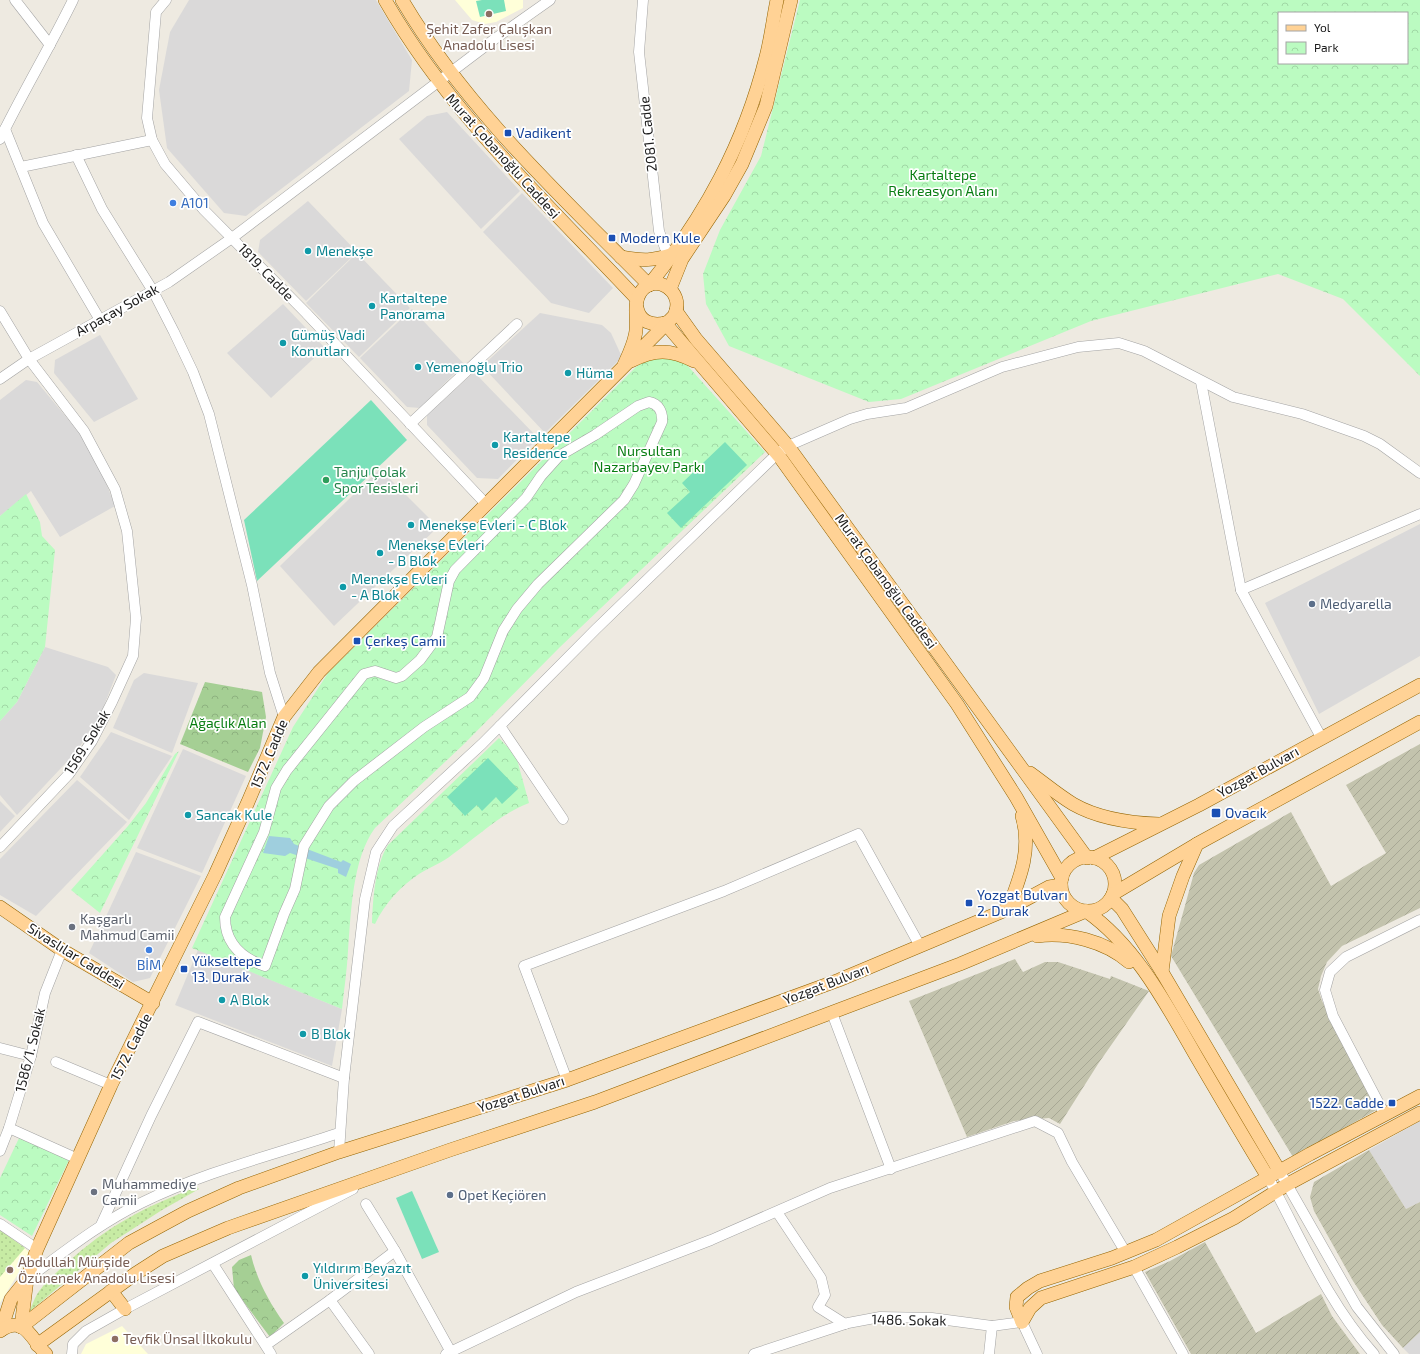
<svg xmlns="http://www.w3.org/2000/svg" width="1420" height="1354" font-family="'Exo 2',sans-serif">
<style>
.residential{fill:#dad9d9}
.education{fill:#ffffd9}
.construction{fill:url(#construction-furrows)}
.grass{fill:url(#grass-dots)}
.forest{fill:url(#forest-crowns)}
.park{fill:url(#park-crowns);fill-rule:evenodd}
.pitch{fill:#7be1ba}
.water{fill:#9fcfde}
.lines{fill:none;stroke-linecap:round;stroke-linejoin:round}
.minor-casing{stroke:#a3a3a3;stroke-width:11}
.major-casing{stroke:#946400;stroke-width:14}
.minor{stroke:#fff;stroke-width:10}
.major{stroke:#ffd295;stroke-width:13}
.education-dot{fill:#8d6e63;stroke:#fff;stroke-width:1.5}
.transit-dot{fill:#1a4fb4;stroke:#fff;stroke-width:1.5}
.shop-dot{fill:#3f7fe0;stroke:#fff;stroke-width:1.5}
.culture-dot{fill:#0f9aa8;stroke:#fff;stroke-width:1.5}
.leisure-dot{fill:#2e9e5b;stroke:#fff;stroke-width:1.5}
.service-dot{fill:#5c6f8a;stroke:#fff;stroke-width:1.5}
.worship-dot{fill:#6b7280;stroke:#fff;stroke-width:1.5}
.labels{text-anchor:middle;stroke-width:3.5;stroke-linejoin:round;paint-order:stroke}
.education-label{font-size:14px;fill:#785e54;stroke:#fff;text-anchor:start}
.transit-label{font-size:14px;fill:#164399;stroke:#fff;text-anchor:start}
.street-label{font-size:14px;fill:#1c1c1c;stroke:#fff}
.park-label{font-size:14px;fill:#077d11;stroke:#fff}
.shop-label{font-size:14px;fill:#366cbe;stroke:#fff;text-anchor:start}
.culture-label{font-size:14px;fill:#0d838f;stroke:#fff;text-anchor:start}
.leisure-label{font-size:14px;fill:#27864d;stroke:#fff;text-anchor:start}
.service-label{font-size:14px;fill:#4e5e75;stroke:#fff;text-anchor:start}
.worship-label{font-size:14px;fill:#5b616d;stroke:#fff;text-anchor:start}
</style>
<defs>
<pattern id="construction-furrows" width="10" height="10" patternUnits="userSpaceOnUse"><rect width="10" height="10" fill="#c3c3ad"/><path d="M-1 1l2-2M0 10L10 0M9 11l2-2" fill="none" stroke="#a7a794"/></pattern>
<pattern id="grass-dots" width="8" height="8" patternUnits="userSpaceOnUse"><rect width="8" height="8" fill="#c7eba4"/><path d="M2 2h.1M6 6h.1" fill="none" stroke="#aac98d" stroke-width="1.8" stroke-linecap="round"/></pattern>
<pattern id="forest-crowns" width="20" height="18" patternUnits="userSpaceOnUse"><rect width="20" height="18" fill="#a5cf94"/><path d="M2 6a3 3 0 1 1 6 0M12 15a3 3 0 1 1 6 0" fill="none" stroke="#8db17f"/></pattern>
<pattern id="park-crowns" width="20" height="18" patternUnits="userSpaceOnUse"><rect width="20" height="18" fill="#bbfbc1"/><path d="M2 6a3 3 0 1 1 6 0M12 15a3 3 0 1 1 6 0" fill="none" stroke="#a0d7a5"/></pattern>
</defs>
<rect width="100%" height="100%" fill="#eeeae1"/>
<g class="residential">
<path d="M189,0h187l36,60 -3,31 -163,125 -22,-3 -57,-65 -8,-58 11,-58z"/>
<path d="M447,112l73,79 -39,38 -82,-90 28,-23z"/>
<path d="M522,193l91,95 -24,25 -38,-10 -68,-71z"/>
<path d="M308,201l49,51 -51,49 -48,-49 2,-12z"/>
<path d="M357,253l53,55 -51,49 -53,-54z"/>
<path d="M283,304l42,44 -54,50 -44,-45z"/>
<path d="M412,309l52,55 -44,44 -13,-1 -47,-49z"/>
<path d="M540,313l62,12 9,8 11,24 -77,76 -63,-67z"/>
<path d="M100,335l38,64 -44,23 -40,-49 1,-13z"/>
<path d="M474,372l64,66 -40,41 -21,-1 -50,-53v-10z"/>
<path d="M26,380l11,2 45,54 21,39 12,31 -55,31 -29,-46 -31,25v-116z"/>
<path d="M380,469l58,58 -104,99 -54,-60z"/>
<path d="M1420,524v132l-101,58 -54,-111z"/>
<path d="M45,647l63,20 8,8 -16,41 -24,36 -59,63 -17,-20v-74l17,-19z"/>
<path d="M144,673l54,10 -26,70 -59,-25 21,-48z"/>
<path d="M111,732l61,24 -43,64 -49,-43z"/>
<path d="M183,749l63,27 -44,97 -65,-25z"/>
<path d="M77,780l50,42 -91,94 -36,-21v-36z"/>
<path d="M0,801l15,15 -15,16z"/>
<path d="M136,852l65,24 -51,102 -17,4 -44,-29z"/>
<path d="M198,950l144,59 -10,57 -157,-61z"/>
<path d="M1420,1121v81l-14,7 -37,-59z"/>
<path d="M1420,1332v22h-11l-6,-6z"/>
</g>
<g class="education">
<path d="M455,0h68v8l-27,14 -11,2 -13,-4z"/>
<path d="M0,1230l31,23 -31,50z"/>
<path d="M122,1326l26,28h-67l5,-10z"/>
</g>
<g class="construction">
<path d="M1420,744v164l-78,38 -15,16 -6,14 -3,13 4,12 56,108 -85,48 -122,-201 23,-83 5,-8 92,-53 40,74 55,-33 -40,-68z"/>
<path d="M1015,959l8,13 22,-10h13l52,17 1,-3 38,15 -51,73 -38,60 -11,-6 -35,3 -47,16 -58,-136z"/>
<path d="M1369,1150l37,59 14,-7v130l-17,16 -21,-23 -29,-44 -39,-70 -4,-14 4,-15z"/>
<path d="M1205,1242l51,91 65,-39 11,22 28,38h-169l-46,-82 25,-11z"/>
</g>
<g class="grass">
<path d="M197,1187l2,2 -37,21 -51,33 -82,69c4,-8 6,-16 11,-22 7,-10 17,-18 26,-26 42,-39 79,-57 131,-77z"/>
<path d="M0,1230l25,18 -25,29z"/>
</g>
<g class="forest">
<path d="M205,682l57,10 4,25 -6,31 -12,24 -68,-28z"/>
<path d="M251,1255c6,25 18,47 33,68l-14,14 -36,-48 -2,-22 7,-7z"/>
</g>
<g class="park">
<path d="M800,0h620v376l-77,-77 -65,-25 -187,47 -190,78 -32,3 -140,-56 -23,-42 -3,-30 17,-44 41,-74zM1279,13h128v50h-128z"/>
<path d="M649,358h27l11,7 78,87 -205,195 -96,97 -89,84c-23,31 -24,86 -27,123 -1,19 -4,39 -6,58l-150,-61 101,-221 35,-54 308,-306z"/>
<path d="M26,494l14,28 2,14 13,14 -10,97 -28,55 -17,19v-205z"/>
<path d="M499,738l17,18 13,47c-29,11 -51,33 -76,51 -11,9 -23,13 -34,20 -19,13 -34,29 -44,50l-3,-1c1,-25 3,-57 16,-78z"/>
<path d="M179,751l-79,162 -29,-23 57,-64 18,-23 29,-49z"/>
<path d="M20,1136l49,24 -37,76 -32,-21v-37z"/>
</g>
<g class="pitch">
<path d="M482,0h22l2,11 -26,6 -4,-16z"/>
<path d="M371,400l36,40 -150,141 -13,-61z"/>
<path d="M725,442l22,23 -66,63 -14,-15 23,-21 -8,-9z"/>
<path d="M488,758l30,31 -16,15 -6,-7 -14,14 -5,-6 -12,11 -18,-19z"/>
<path d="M412,1191l27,61 -17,7 -26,-61z"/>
</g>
<path class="water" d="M269,836l21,2 4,6 47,18 2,-2 8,4 -5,13 -8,-4v-4l-48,-16 -5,3 -22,-3z"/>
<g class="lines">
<defs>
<g id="minor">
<path d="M15,0l35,45"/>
<path d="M166,0l-10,12 -9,106 5,22 13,24 39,46 102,103 180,191"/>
<path d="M643,0l-4,52 20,179 6,17 13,9"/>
<path d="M5,129l38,94 57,97"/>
<path d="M0,139c23,-47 50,-92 73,-139"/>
<path d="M76,155l26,54 51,82 21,41 19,40 16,42 43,171 18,88 14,44"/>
<path d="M21,167l131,-27"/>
<path d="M0,311l29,48 55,72 31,58 12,42 9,87 -3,38 -21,46 -20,39 -23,33 -69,73"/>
<path d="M0,379l29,-20 140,-77 63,-44 264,-200 54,-38"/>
<path d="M1201,382l40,208 80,147"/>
<path d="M649,402c10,2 14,10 13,20l-28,62 -10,16 -86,84 -21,25 -14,22 -19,47 -14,19 -46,30 -70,54 -25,25 -25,40 -9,43 -11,25 -19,52c-24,-8 -40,-23 -40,-49l39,-85 12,-44 11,-18 77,-96 11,-3 21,7 6,-2 18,-16 17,-23 12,-56 6,-11 71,-72 15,-22 18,-20 36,-21 43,-29z"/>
<path d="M410,424l107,-100"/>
<path d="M1241,590l179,-76"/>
<path d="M500,726l63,93"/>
<path d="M832,1013l59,156"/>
<path d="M0,1048l31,8"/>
<path d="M56,1062l55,23"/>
<path d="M567,1080l-43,-114 200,-75 134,-57 62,112"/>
<path d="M1385,1115l-52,-99 -8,-26 5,-18 16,-15 74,-37"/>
<path d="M9,1128l69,31"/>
<path d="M0,1151l9,-23 22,-72 14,-63 17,-43"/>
<path d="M339,1152l5,-74 21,-179 11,-47 17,-26 89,-82 114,-115 181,-175 11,-8 62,-27 17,-5 39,-6 96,-41 76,-20 41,-4 25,8 89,46 69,17 62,22 16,8 40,29"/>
<path d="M1280,1172l77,135 37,47"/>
<path d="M1269,1179c32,59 59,124 105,175"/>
<path d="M366,1204l29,47 57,103"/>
<path d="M777,1212l44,66 4,17 -7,12 27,17"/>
<path d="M0,1224l37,25"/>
<path d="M101,1225l50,-109 47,-94 146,56"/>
<path d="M213,1264l58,90"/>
<path d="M1134,1267l49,87"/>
<path d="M27,1279c37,-27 73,-56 114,-76 63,-31 132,-48 198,-70"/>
<path d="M330,1300l39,54"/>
<path d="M266,1345l64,-45 65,-49"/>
<path d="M72,1354l1,-10 13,-13 39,-22 228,-120"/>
<path d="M446,1354l130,-62 135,-52 119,-52 205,-67 23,12 14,29 54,91"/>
<path d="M754,1354l94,-31 32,-6 52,1 60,8 30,-4 15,32"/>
<path d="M989,1354l3,-28"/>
</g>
<g id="major">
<path d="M385,0c65,114 163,204 252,299"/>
<path d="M402,0c64,109 159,196 247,285"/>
<path d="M621,257c23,4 31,4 53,-3"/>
<path d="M649,285c56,-69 95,-141 117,-228 5,-19 7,-38 11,-57"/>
<path d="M670,289l12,-30 42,-63 18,-32 24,-58 25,-106"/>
<path d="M637,308c3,14 15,18 28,15"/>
<path d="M676,311l20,28 92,107 299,412"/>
<path d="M665,323l114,133 178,248 59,93 46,81"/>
<path d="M631,361c24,-12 39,-12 63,0"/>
<path d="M1030,773c14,10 28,22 43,31 26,15 57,19 86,20"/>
<circle cx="1088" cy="884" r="27"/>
<path d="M1094,858l105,-53 221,-120"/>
<path d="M1113,894l84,-50 223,-122"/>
<path d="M1111,898l11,11 40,63 118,200"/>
<path d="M0,907l62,43 91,53"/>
<path d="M1008,909c12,-31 24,-60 14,-93"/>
<path d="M1086,911c50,35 80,93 110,145 24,41 48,82 73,123"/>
<path d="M1037,936c31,-4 68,5 92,26"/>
<path d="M1162,972l7,-56 14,-40 14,-32"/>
<path d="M111,1291l14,18"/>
<path d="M1022,1322l-6,-15 1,-10 11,-9 12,-7 72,-23 44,-18 154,-86 110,-58"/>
<path d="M1022,1322l8,-14 11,-10 93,-31 43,-20 57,-29 54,-34 132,-71"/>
<path d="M21,1327l6,-48 10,-30 74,-164 104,-210 33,-73 36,-85 35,-45 355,-356c13,-25 -21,-45 -34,-23 -8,12 -1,30 -5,43 -2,10 -7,20 -11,29"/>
<path d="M21,1327l108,-84 59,-32 51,-23 100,-36 228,-72 272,-100 169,-71 41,-22 12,-2"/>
<path d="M1,1330l10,-31 16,-20"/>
<path d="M0,1331c25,-18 32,10 46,23"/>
<path d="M37,1345l98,-71 28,-18 65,-28 222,-78 145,-48 365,-138 126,-53"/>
</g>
</defs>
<use href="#minor" class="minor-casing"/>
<use href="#major" class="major-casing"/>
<use href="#minor" class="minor"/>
<use href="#major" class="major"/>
</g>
<g class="education-dot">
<circle cx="489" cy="14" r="4"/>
<circle cx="10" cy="1270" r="4"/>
<circle cx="115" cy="1339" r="4"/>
</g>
<g class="transit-dot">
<rect x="504" y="129" width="8" height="8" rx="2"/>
<rect x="608" y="234" width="8" height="8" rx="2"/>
<rect x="353" y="637" width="8" height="8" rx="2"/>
<rect x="1211" y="808" width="10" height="10" rx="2"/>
<rect x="965" y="899" width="8" height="8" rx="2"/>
<rect x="180" y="965" width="8" height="8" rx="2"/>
<rect x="1388" y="1099" width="8" height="8" rx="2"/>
</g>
<g class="shop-dot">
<circle cx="173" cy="203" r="4"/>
<circle cx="149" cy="950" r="4"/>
</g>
<g class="culture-dot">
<circle cx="308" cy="251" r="4"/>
<circle cx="372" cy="306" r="4"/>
<circle cx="283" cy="343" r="4"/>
<circle cx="418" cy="367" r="4"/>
<circle cx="568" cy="373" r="4"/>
<circle cx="495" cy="445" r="4"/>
<circle cx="411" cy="525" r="4"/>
<circle cx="380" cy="553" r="4"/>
<circle cx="343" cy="587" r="4"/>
<circle cx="188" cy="815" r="4"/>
<circle cx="222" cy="1000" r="4"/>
<circle cx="303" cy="1034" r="4"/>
<circle cx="305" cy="1276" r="4"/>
</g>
<circle class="leisure-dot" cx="326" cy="480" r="4"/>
<g class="service-dot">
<circle cx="1312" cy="604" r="4"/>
<circle cx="450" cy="1195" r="4"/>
</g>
<g class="worship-dot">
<circle cx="72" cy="927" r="4"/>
<circle cx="94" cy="1192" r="4"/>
</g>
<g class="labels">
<g class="education-label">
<text x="489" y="34" text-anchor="middle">Şehit Zafer Çalışkan<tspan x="489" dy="16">Anadolu Lisesi</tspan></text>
<text x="18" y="1267">Abdullah Mürşide<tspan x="18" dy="16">Özünenek Anadolu Lisesi</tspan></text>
<text x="123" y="1344">Tevfik Ünsal İlkokulu</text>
</g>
<g class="transit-label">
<text x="516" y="138">Vadikent</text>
<text x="620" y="243">Modern Kule</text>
<text x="365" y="646">Çerkeş Camii</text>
<text x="1225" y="818">Ovacık</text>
<text x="977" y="900">Yozgat Bulvarı<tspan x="977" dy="16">2. Durak</tspan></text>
<text x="192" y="966">Yükseltepe<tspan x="192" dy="16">13. Durak</tspan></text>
<text x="1384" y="1108" text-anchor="end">1522. Cadde</text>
</g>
<g class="street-label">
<text transform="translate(648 134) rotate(-96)" y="5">2081. Cadde</text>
<text transform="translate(503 156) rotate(48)" y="5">Murat Çobanoğlu Caddesi</text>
<text transform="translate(266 272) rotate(46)" y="5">1819. Cadde</text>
<text transform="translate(117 310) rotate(-29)" y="5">Arpaçay Sokak</text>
<text transform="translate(886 581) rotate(54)" y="5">Murat Çobanoğlu Caddesi</text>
<text transform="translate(87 742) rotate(-58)" y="5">1569. Sokak</text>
<text transform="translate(269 754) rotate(-67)" y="5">1572. Cadde</text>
<text transform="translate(1258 772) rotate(-29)" y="5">Yozgat Bulvarı</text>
<text transform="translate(76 956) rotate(32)" y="5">Sivaslılar Caddesi</text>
<text transform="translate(826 984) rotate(-21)" y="5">Yozgat Bulvarı</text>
<text transform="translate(131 1047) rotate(-63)" y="5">1572. Cadde</text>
<text transform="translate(30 1050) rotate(-76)" y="5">1586/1. Sokak</text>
<text transform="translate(521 1094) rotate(-18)" y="5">Yozgat Bulvarı</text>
<text transform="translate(909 1320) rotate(1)" y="5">1486. Sokak</text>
</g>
<g class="park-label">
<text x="943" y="180">Kartaltepe<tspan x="943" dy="16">Rekreasyon Alanı</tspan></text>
<text x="649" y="456">Nursultan<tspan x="649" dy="16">Nazarbayev Parkı</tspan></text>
<text x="228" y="728">Ağaçlık Alan</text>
</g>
<g class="shop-label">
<text x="181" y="208">A101</text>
<text x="149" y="970" text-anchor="middle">BİM</text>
</g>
<g class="culture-label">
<text x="316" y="256">Menekşe</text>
<text x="380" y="303">Kartaltepe<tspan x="380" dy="16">Panorama</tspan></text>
<text x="291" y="340">Gümüş Vadi<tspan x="291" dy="16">Konutları</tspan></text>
<text x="426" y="372">Yemenoğlu Trio</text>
<text x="576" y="378">Hüma</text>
<text x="503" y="442">Kartaltepe<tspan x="503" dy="16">Residence</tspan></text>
<text x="419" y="530">Menekşe Evleri - C Blok</text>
<text x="388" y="550">Menekşe Evleri<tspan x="388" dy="16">- B Blok</tspan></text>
<text x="351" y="584">Menekşe Evleri<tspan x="351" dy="16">- A Blok</tspan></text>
<text x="196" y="820">Sancak Kule</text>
<text x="230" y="1005">A Blok</text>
<text x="311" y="1039">B Blok</text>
<text x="313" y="1273">Yıldırım Beyazıt<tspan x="313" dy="16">Üniversitesi</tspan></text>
</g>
<g class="leisure-label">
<text x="334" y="477">Tanju Çolak<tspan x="334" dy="16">Spor Tesisleri</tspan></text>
</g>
<g class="service-label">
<text x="1320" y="609">Medyarella</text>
<text x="458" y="1200">Opet Keçiören</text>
</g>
<g class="worship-label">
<text x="80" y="924">Kaşgarlı<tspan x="80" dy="16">Mahmud Camii</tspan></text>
<text x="102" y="1189">Muhammediye<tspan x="102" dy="16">Camii</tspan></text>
</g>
</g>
<rect x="1278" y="12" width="130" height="52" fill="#ffffff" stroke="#a4a4a4"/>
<rect x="1286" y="25" width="20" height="6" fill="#ffd295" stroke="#a4a4a4"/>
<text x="1314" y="32" font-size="12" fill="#1c1c1c">Yol</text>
<rect x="1286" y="42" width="20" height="12" fill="url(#park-crowns)" stroke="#a4a4a4"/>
<text x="1314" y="52" font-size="12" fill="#1c1c1c">Park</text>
</svg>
